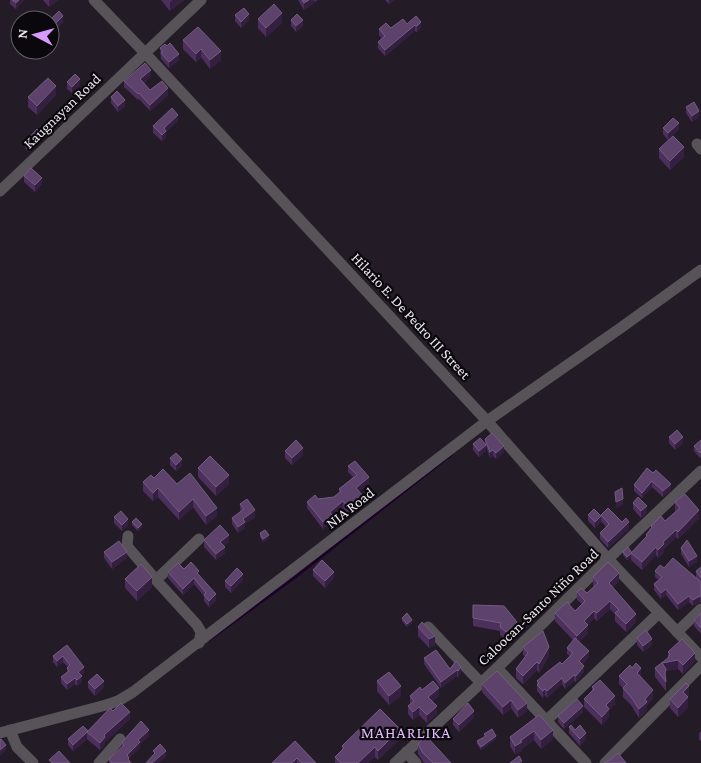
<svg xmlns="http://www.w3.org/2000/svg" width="701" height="763" font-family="'Crimson Pro',serif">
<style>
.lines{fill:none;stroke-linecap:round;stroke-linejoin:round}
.stream{stroke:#1c002b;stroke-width:2.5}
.minor{stroke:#575359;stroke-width:11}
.wall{fill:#4c2f5c}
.shaded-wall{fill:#341f40}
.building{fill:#5d426c;stroke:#735c80}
.labels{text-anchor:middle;stroke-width:4.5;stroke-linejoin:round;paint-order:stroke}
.street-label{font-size:15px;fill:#eae5ed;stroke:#0b080d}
.neighbourhood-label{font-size:16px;letter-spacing:1px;fill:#e2b9fc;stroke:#0b080d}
</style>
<rect width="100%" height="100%" fill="#231c27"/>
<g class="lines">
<path class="stream" d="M209,640l84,-61 158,-124"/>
<g class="minor">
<path d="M94,0l50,52 343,369 121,138 93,98"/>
<path d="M697,144l4,5"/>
<path d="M0,191l201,-191"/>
<path d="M128,536l-1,10 29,34"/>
<path d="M199,539l-43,41 41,45 4,7 -2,11"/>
<path d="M428,627l53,56"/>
<path d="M677,632l24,-23"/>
<path d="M497,668l89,95"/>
<path d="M546,721l113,-108"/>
<path d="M10,730l7,17 16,16"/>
<path d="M0,733l106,-28 12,-4 15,-9 354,-271 135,-94 79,-57"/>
<path d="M406,752l10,11"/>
<path d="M99,763l21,-24"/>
<path d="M395,763l102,-95 111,-109 93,-88"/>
<path d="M605,763l96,-97"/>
</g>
</g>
<g class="wall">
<path d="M10,0h14l-8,9 -6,-5z"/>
<path d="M43,0h15l-9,7z"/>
<path d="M161,0h23l-14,11z"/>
<path d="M298,0h19v1l-13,9z"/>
<path d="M385,0h9l-5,4z"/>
<path d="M235,15l14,5 -8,8 -6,-7z"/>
<path d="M416,16l5,11 -4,5 -2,-1 -30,25 -7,-8v-6l4,-3 -3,-4v-6l12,-1 16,-4z"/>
<path d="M51,19l12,3 -8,8 -4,-5z"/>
<path d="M258,19l24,4 -16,14 -8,-9z"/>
<path d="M291,20l12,6 -7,6 -5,-6z"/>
<path d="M183,40l38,11v9l-11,9 -9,-12 -5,5 -13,-13z"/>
<path d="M160,48l19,12 -10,8 -8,-9z"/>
<path d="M151,76l-7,7 6,7 18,5 -18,16 -11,-12 -1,1 -14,-13v-6z"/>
<path d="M67,82l13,3 -8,8 -5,-4z"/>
<path d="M56,95l-19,20 -9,-8v-10z"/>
<path d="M111,97l14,9 -7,6 -7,-9z"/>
<path d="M686,107l13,10 -7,5 -6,-9z"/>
<path d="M178,121l-12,11v5l-4,4 -9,-8v-7z"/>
<path d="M663,128l16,1 -11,11 -5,-6z"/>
<path d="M41,140l-12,12 -4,-4v-6z"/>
<path d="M659,149l25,8 -14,13 -11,-12z"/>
<path d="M24,176l18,8 -7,8 -11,-10z"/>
<path d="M669,437l14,6 -8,7 -6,-7z"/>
<path d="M485,439l19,13 -8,7 -3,-3 -3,2 -4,-12v5l-7,6 -6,-7v-6h12z"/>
<path d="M701,440v17l-1,1 -6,-7v-5z"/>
<path d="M285,451l18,4 -11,10 -7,-7z"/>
<path d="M170,458l12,8 -6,5 -6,-6z"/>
<path d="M348,466l21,17 -10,8 5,12 -14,13 -7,-8 -11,8v5l-9,8 -16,-21v-6l11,-3 16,-2 5,-4v-4l14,-12 -5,-5z"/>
<path d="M198,468l31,16 -13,12 -18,-19z"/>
<path d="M647,468l24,22 -8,7 -11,-10 -10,11 -8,-7v-6z"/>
<path d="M154,478l23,6 40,32 -11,9 -13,-18 -14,13 -21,-23 -5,4 -10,-10v-9z"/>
<path d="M675,502l24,16 -21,21 -2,-2 -12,12v3l-6,6 -2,-3 -14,15 -11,-10v-3l-4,3 -4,-5v-3h9l14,-15v-2l5,-6v-3l14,-5 11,-10 -1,-1z"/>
<path d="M633,503l14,9 -6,6 -8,-9z"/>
<path d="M240,504l15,13 -10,7v4l-7,5 -6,-9v-6l9,-6 -1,-2z"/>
<path d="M588,515l13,7 -6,6 -7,-7z"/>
<path d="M601,515l28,14 -21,19 -8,-9v-6l6,-6 -5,-6z"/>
<path d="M114,517l14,8 -6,6 -8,-8z"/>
<path d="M132,522l10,5 -4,4 -6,-6z"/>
<path d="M260,533l9,5 -6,4 -3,-5z"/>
<path d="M204,540l25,2 -6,4 2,7 -9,7 -12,-13z"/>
<path d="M681,548l16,14 -8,5 -8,-13z"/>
<path d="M104,552l23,6 -15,11 -8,-11z"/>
<path d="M701,567v35h-1l-7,4 -4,-4 -11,8 -12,-15 -5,4 -7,-9v-6l5,-4 -4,-3v-6l9,-3 32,10v-7z"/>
<path d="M184,569l15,6 17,25 -7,7 -5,-6v-5l-10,-12 -11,11 -15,-17v-6z"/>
<path d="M313,570l21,8 -9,10 -12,-12z"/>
<path d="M593,577l26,4 -6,6 23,35 -10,10 -11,-11v-7l-5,-5 -13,12 -3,-3 -6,7v8l-9,9 10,15 -7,7 2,8 -8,10 -2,-1 -9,8 -3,-5 -15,14 -2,-3 -2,3 -6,-7v-10l25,-17 8,-8 -3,-2v-6l6,-8 -18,-19v-8l20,-2 7,-7 -5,-4v-8l10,1 7,-6 -1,-2z"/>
<path d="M125,579l27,8 -15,14 -12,-13z"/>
<path d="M243,580l-12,13 -6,-6v-6z"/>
<path d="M473,605l44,25 -11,10 -6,-5v-4l-27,-5z"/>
<path d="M701,613v21l-7,-8v-6z"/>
<path d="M402,618l10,5 -5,4 -5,-6z"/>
<path d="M418,627l17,18 -6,3 -11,-12z"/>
<path d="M637,638l15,7 -9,7 -6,-7z"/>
<path d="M67,645l17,28 -3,2 1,7 -5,4 -2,-2 -8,6 -6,-7v-6l6,-5v-4l1,-1 -5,-5 -6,5 -4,-5v-6z"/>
<path d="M523,647l26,9 -10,17 -2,-3 -14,14 -7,-6v-9l9,-12 -2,-2z"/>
<path d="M668,652l27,9 -12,13 -5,-5 -12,2v20l-11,-14v-9l13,-10z"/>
<path d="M424,658l26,11 6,-8 5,12 -3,4 -1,-1 -16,12 -17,-24z"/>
<path d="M632,668l9,8v1l12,21 -6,7v5l-8,8 -8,-13 -8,-8v-9l-4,-4v-8z"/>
<path d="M497,671l30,40 -9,7 -7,-10 -8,7 -21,-23v-8z"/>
<path d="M377,681l24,15 -12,9 -12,-14z"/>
<path d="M88,682l16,5 -9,9 -7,-8z"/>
<path d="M592,687l23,17 -6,6v7l-7,8 -18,-18v-8l8,-8z"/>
<path d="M422,690l17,6 -7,5 5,13 -10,9 -8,-8 -6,5 -5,-6v-8l2,-2v-8z"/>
<path d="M689,695l-2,2 1,10 -10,10 -8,-9v-9z"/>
<path d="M113,711l17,8 -25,23v2l-5,6 -13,-11 -14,12 -5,-6v-6l20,-8z"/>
<path d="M583,712l-19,17 -6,-7v-6z"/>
<path d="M539,715l14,24 -12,10 -7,-9 -12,9v2l-7,3 -5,-8v-9z"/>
<path d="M474,717l-15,15 -6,-7v-6z"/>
<path d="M569,727l6,3 11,9 -6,7 -11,-13z"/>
<path d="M701,731v10l-2,-1v-7z"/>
<path d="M484,734l12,5 -15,11 -4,-6v-3l7,-4z"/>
<path d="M149,736l-9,8v4l-11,10v3l2,2h-22v-4l13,-11v-6z"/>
<path d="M400,739l-22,21 -3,-3 -7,6h-33v-6l7,-7v-4z"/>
<path d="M295,741l21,22h-44z"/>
<path d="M418,744l33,19h-27l-6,-9z"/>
</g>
<g class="shaded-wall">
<path d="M19,0h5l-8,9v-6z"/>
<path d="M50,0h8l-9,7v-6z"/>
<path d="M173,0h11l-14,11v-9z"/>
<path d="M309,0l8,1 -13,9v-7z"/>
<path d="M389,0h5l-5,4z"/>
<path d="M282,13v10l-16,14v-9z"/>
<path d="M249,14v6l-8,8v-6z"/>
<path d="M63,16v6l-8,8v-6z"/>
<path d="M303,20v6l-7,6v-6z"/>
<path d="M421,22v5l-4,5v-6z"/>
<path d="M415,25v6l-30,25v-6z"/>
<path d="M201,49v8l-5,5v-8z"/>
<path d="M221,51v9l-11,9v-9z"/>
<path d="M179,54v6l-10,8v-6z"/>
<path d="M151,70v6l-11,10v-7z"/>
<path d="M80,79v6l-8,8v-6z"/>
<path d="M56,86v9l-19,20v-9z"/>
<path d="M168,88v7l-18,16v-6z"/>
<path d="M125,100v6l-7,6v-6z"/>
<path d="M699,111v6l-7,5v-6z"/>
<path d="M178,115v6l-12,11v5l-4,4v-6l2,-7z"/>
<path d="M679,123v6l-11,11v-7z"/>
<path d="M41,134v6l-12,12v-6z"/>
<path d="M684,147v10l-14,13v-9z"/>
<path d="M42,178v6l-7,8v-7z"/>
<path d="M683,437v6l-8,7v-6z"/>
<path d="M486,445v6l-7,6v-6z"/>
<path d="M504,446v6l-8,7v-6z"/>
<path d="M303,448v7l-11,10v-7z"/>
<path d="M493,450v6l-3,2v-6z"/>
<path d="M182,459v7l-6,5v-6z"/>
<path d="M229,475v9l-13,12v-9z"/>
<path d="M369,477v6l-13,11v-6z"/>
<path d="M652,481v6l-10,11v-5z"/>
<path d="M671,484v6l-8,7v-6z"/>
<path d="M158,488v9l-5,4v-8z"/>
<path d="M364,497v6l-14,13v-6z"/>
<path d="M193,499v8l-14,13v-8z"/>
<path d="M623,499v6l-7,3v-6z"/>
<path d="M343,501v7l-11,8v5l-9,8v-7l7,-10z"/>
<path d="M647,506v6l-6,6v-7z"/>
<path d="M217,508v8l-11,9v-9z"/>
<path d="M255,510v7l-10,7v4l-7,5v-6l5,-8z"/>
<path d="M699,510v8l-21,21v-7z"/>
<path d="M601,516v6l-6,6v-6z"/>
<path d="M128,519v6l-6,6v-6z"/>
<path d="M629,522v7l-21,19v-6z"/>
<path d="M142,524v3l-4,4v-3z"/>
<path d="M676,530v7l-12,12v3l-6,6v-8l5,-8z"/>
<path d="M229,535v7l-9,6v-6z"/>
<path d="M269,535v3l-6,4v-3z"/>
<path d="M225,547v6l-9,7v-6z"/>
<path d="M656,547v8l-14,15v-8z"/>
<path d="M127,552v6l-15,11v-7z"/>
<path d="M631,554v3l-4,3v-3z"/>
<path d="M697,556v6l-8,5v-6z"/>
<path d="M334,572v6l-9,10v-7z"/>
<path d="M619,573v8l-10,10v-8z"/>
<path d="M243,574v6l-12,13v-7z"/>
<path d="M152,577v10l-15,14v-10z"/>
<path d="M194,578v6l-11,11v-6z"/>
<path d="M666,589v6l-5,4v-6z"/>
<path d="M216,594v6l-7,7v-6z"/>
<path d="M689,596v6l-11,8v-6z"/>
<path d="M700,596v6l-7,4v-6z"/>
<path d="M610,601v8l-13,12v-8z"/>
<path d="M594,611v7l-10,11v-8z"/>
<path d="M636,614v8l-10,10v-8z"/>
<path d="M412,620v3l-5,4v-3z"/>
<path d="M517,622v8l-11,10v-8z"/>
<path d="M588,625v8l-11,11v-8z"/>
<path d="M435,636v9l-6,3v-9z"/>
<path d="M652,639v6l-9,7v-6z"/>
<path d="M549,647v9l-10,17v-9z"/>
<path d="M589,651v6l-10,10v-6z"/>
<path d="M695,653v8l-12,13v-9z"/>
<path d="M63,656v6l-6,5v-6z"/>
<path d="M678,660v9l-12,2v7l-1,4v-9l-3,-10z"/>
<path d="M537,662v8l-14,14v-8z"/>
<path d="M584,666v6l-8,10v-6z"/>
<path d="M84,667v6l-6,4v-5z"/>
<path d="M461,667v6l-3,4v-6z"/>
<path d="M641,668v8l-4,5v-8z"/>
<path d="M457,670v6l-16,12v-6z"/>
<path d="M574,675v6l-9,8v-6z"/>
<path d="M82,676v6l-5,4v-6z"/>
<path d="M75,678v6l-8,6v-6z"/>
<path d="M562,678v6l-15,14v-7z"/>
<path d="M104,681v6l-9,9v-7z"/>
<path d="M401,686v10l-12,9v-9z"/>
<path d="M689,686v9l-6,7v-10z"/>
<path d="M439,688v8l-11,9v-8z"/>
<path d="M545,689v6l-2,3v-7z"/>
<path d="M653,690v8l-6,7v5l-8,8v-9l6,-10z"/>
<path d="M615,696v8l-6,6v7l-7,8v-8l4,-12z"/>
<path d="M688,697v10l-10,10v-9z"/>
<path d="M511,700v8l-8,7v-8z"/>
<path d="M527,703v8l-9,7v-8z"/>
<path d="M437,706v8l-10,9v-8z"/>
<path d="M583,706v6l-19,17v-6z"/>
<path d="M419,707v8l-6,5v-8z"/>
<path d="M474,711v6l-15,15v-7z"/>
<path d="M130,712v7l-25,23v2l-5,6v-7l4,-8z"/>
<path d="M400,729v10l-22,21v-9z"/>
<path d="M149,730v6l-9,8v4l-11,10v5h-1l-1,-8 11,-15z"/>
<path d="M553,730v9l-12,10v-9z"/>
<path d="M534,731v9l-12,9v2l-7,3v-8z"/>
<path d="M87,733v6l-14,12v-6z"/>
<path d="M586,733v6l-6,7v-7z"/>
<path d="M496,736v3l-15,11v-3z"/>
<path d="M6,745v6l-6,5v-6z"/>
<path d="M375,747v10l-7,6h-10z"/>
<path d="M166,751v6l-7,6h-7z"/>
<path d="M297,758v5h-5z"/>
</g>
<g class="building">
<path d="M12,0h7l-3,3z"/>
<path d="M302,0h7l-5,3z"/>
<path d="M274,4l8,9 -16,15 -8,-9z"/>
<path d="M244,8l5,6 -8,8 -6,-7z"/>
<path d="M59,11l4,5 -8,8 -4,-5z"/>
<path d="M297,14l6,6 -7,6 -5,-6z"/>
<path d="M416,16l5,6 -4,4 -2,-1 -30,25 -7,-8 7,-6 -6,-7 7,-6 5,5 12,-9 4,5z"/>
<path d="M198,27l23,24 -11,9 -9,-11 -5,5 -13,-14z"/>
<path d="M170,43l9,11 -10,8 -8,-9 2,-1 -3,-4 5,-4 2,2z"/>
<path d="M145,63l6,7 -11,9 10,11 12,-9 6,7 -18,17 -11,-12 -1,1 -14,-13z"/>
<path d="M75,74l5,5 -8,8 -5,-5z"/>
<path d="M48,78l8,8 -19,20 -9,-9z"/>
<path d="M117,91l8,9 -7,6 -7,-9z"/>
<path d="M694,102l5,9 -7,5 -6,-9z"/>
<path d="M172,108l6,7 -14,13 2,3 -4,4 -9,-9z"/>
<path d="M673,118l6,5 -11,10 -5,-5z"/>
<path d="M37,129l4,5 -12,12 -4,-4z"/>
<path d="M673,136l11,11 -14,14 -11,-12z"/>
<path d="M31,168l11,10 -7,7 -11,-9z"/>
<path d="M677,430l6,7 -8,7 -6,-7z"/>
<path d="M492,433l12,13 -8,7 -3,-3 -3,2 -5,-13z"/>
<path d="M480,438l6,7 -7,6 -6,-7z"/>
<path d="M296,440l7,8 -11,10 -7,-7z"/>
<path d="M701,440v12l-1,1 -6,-7z"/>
<path d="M176,453l6,6 -6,6 -6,-7z"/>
<path d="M210,456l19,19 -13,12 -18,-19z"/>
<path d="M355,461l14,16 -13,11 8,9 -14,13 -7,-9 -13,11 2,3 -9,7 -16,-20 8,-7 3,4 16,-2 7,-6 -2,-2 18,-14 -9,-9z"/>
<path d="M647,468l6,5 3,-3 15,14 -8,7 -11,-10 -10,12 -8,-8z"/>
<path d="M163,469l14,15 13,-11 27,35 -11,8 -13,-17 -14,13 -21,-24 -5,5 -10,-11 8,-7 3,3z"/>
<path d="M622,488l1,11 -7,3 -1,-10z"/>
<path d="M685,494l14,16 -21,22 -2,-2 -13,12 1,2 -6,6 -2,-3 -14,15 -11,-9 16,-17 -1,-1 6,-8 -1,-1 10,-10 4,5 15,-13 -5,-6z"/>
<path d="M638,497l9,9 -6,5 -8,-8z"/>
<path d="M247,499l8,11 -12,9 2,3 -7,5 -6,-9 12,-9 -4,-5z"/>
<path d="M608,508l14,14 4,-4 3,4 -21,20 -8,-9 9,-9 -8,-9z"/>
<path d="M594,509l7,7 -6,6 -7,-7z"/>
<path d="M121,511l7,8 -6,6 -8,-8z"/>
<path d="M136,518l6,6 -4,4 -6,-6z"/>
<path d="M220,525l9,10 -9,7 5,5 -9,7 -12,-14z"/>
<path d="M265,530l4,5 -6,4 -3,-6z"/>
<path d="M687,540l10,16 -8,5 -8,-13z"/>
<path d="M119,541l8,11 -15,10 -8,-10z"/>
<path d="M628,547l4,6 -5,4 -4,-5z"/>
<path d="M673,558l28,24v14h-1l-7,4 -4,-4 -11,8 -12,-15 -5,4 -7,-9 8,-7 -7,-6 5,-6 4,3z"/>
<path d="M322,560l12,12 -9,9 -12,-11z"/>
<path d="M191,562l8,9 -2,2 19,21 -7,7 -5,-6 2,-2 -12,-15 -11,11 -15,-17 10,-9 6,6z"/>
<path d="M608,562l11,11 -10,10 27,31 -10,10 -11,-11 4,-3 -9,-9 -13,12 -3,-2 -10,10 4,4 -11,11 -22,-23 12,-11 8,9 10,-10 -8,-9 4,-4 6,5 11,-10 -5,-6z"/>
<path d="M141,564l11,13 -15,14 -12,-12z"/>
<path d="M701,567v11l-5,-7z"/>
<path d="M237,568l6,6 -12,12 -6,-5z"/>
<path d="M473,605l31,1 13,16 -11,10 -6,-5 1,-4 -28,-5z"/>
<path d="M407,613l5,7 -5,4 -5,-6z"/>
<path d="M701,613v15l-7,-8z"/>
<path d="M422,622l13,14 -6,3 -11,-12z"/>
<path d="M646,630l6,9 -9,7 -6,-8z"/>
<path d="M543,631l6,16 -10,17 -2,-2 -14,14 -7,-7 12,-16 -5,-6z"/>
<path d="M575,638l14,13 -10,10 5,5 -8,10 -2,-1 -9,8 -3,-5 -15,13 -2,-2 -2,2 -6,-6 2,-2 -2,-2 10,-9 13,-10 2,2 11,-11 -6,-5z"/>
<path d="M682,639l13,14 -12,12 -5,-5 -16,3 4,6 -1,4 1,9 -11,-14 13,-10 2,-4 -2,-2z"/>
<path d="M67,645l17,22 -6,5 4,4 -5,4 -2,-2 -8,6 -6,-7 8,-6 -2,-3 3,-3 -7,-9 -6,5 -4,-5z"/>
<path d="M436,650l14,19 6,-8 5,6 -3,4 -1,-1 -16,12 -17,-24z"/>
<path d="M636,663l5,5 -4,5 16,17 -8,9 2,3 -8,7 -8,-12 -8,-9 4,-4 -8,-8 11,-11 2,3z"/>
<path d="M497,671l30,32 -9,7 -7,-10 -8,7 -21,-23z"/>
<path d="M389,672l12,14 -12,10 -12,-15z"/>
<path d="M97,674l7,7 -9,8 -7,-7z"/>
<path d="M600,680l15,16 -9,9 3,4 -7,8 -18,-18 10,-10 -2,-2z"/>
<path d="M433,681l6,7 -11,9 9,9 -10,9 -8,-8 -6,5 -5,-6 6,-5 -4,-5 10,-9 2,3z"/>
<path d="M686,683l3,3 -6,6 5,5 -10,11 -8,-9z"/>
<path d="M577,699l6,7 -19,17 -6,-7z"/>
<path d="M121,703l9,9 -26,23 1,2 -5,6 -13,-11 23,-24 3,3z"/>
<path d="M468,703l6,8 -15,14 -6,-6z"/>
<path d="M380,709l20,20 -22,22 -3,-4 -17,16h-17l-6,-6 9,-9 -2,-2z"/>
<path d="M539,715l14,15 -12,10 -7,-9 -14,10 2,1 -7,4 -5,-9z"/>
<path d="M141,721l8,9 -11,10 2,2 -13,13 2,3 -1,1 3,4h-19l-3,-4 15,-14 -2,-3z"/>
<path d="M571,725l4,5 5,-5 6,8 -6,6 -11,-12z"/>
<path d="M83,726l5,5 -1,1 -14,13 -5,-6z"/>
<path d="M492,729l4,7 -15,11 -4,-6 9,-5 -2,-2z"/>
<path d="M426,736l25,27h-18l-10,-10 -5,-9z"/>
<path d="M1,739l5,6 -6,5v-10z"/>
<path d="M295,741l21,22h-14l-5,-5 -5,5h-20z"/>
<path d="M160,744l6,7 -14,12h-6l9,-10 -2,-2z"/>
<path d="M59,751l11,12h-18l-3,-3z"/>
<path d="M618,753l8,10h-22l6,-3z"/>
<path d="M519,756l3,5 -3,2h-9z"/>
</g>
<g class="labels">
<g class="street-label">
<text transform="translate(62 111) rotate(-44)" y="5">Kaugnayan Road</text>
<text transform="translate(411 316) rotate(47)" y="5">Hilario E. De Pedro III Street</text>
<text transform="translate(350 508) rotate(-38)" y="5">NIA Road</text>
<text transform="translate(538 607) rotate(-44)" y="5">Caloocan-Santo Niño Road</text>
</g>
<g class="neighbourhood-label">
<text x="406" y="738">MAHARLIKA</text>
</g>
</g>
<g transform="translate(35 35) rotate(276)"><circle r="24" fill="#0b080d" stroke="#646067"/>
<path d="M0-4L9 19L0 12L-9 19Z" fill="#d69bfa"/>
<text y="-8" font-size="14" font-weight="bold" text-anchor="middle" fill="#eae5ed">N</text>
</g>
</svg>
